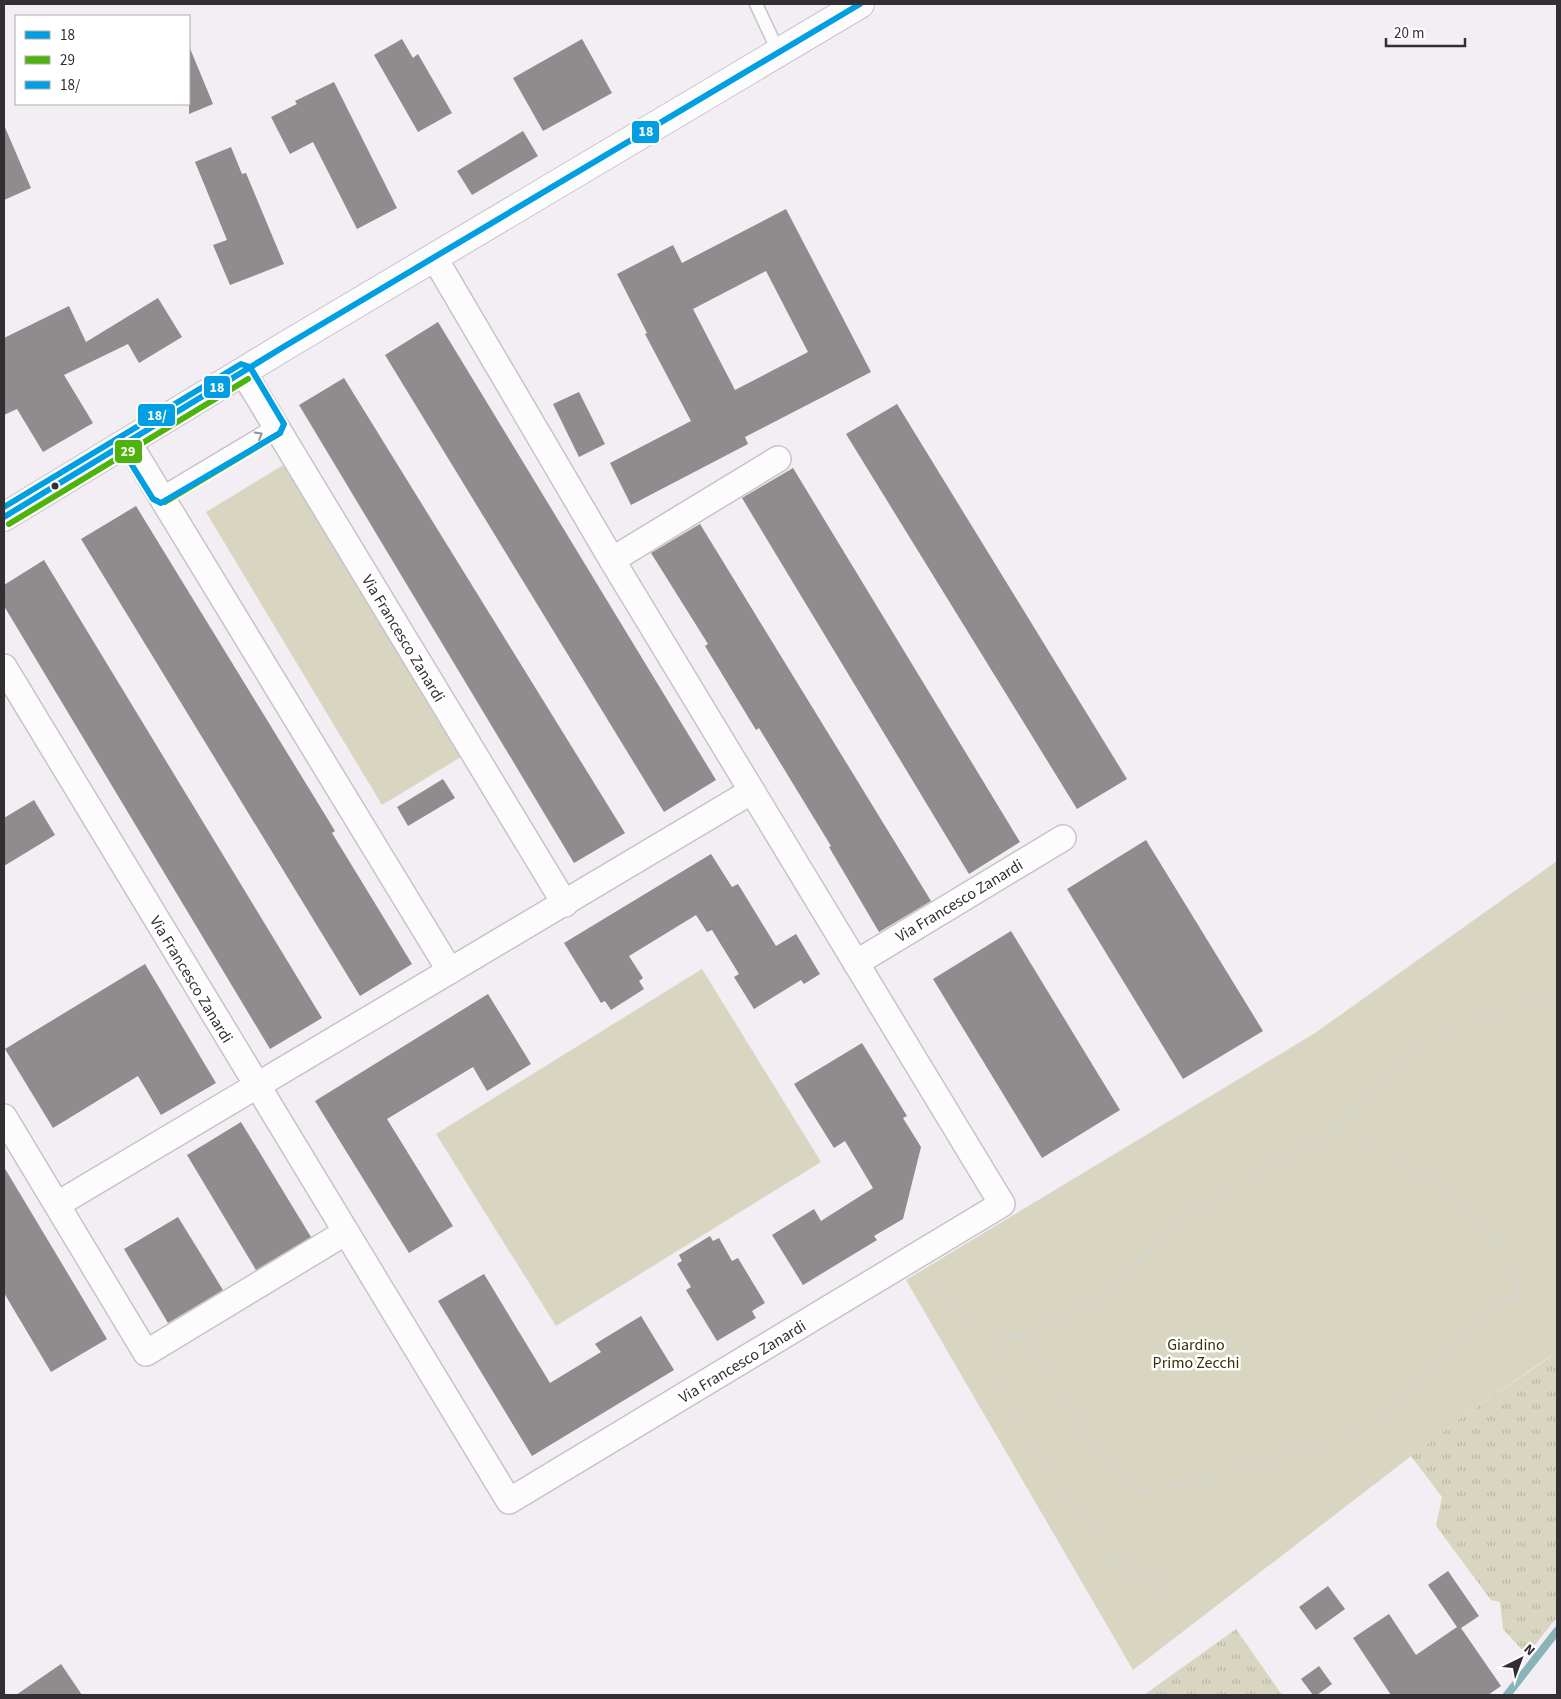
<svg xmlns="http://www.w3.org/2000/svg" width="1561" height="1699" font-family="'Source Sans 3',sans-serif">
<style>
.grass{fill:url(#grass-tufts)}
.park{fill:#d8d6c0}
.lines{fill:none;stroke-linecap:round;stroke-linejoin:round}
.stream{stroke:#89b4b7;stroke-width:8}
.building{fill:#908b8d;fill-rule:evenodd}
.lane-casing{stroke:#c8c3c9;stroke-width:15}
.street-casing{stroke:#c8c3c9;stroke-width:28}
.secondary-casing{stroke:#c8c3c9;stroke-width:30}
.path{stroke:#d7d4d7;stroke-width:3;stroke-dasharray:2.5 4;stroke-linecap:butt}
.lane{stroke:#fdfcfd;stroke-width:12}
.street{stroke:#fdfcfd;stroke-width:25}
.secondary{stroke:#fdfcfd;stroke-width:28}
.bus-1-casing{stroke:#fff;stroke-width:10}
.bus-2-casing{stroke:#fff;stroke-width:10}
.bus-3-casing{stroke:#fff;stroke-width:10}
.bus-1{stroke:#009fe3;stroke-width:6}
.bus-2{stroke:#4eb30a;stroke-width:6}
.bus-3{stroke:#009fe3;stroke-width:6}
.oneway{stroke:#989598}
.bus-dot{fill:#332e33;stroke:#fff;stroke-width:2}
.labels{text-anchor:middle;stroke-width:5;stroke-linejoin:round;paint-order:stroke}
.street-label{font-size:16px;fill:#332e33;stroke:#fff}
.park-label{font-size:16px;fill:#32320a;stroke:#fff}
.line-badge{stroke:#fff;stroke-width:2}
.badge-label{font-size:14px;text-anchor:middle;font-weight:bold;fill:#fff}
</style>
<defs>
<pattern id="grass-tufts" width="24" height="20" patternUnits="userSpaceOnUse" patternTransform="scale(1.25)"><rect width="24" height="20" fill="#d8d6c0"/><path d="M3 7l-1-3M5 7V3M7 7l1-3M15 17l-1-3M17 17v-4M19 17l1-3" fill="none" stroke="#bab8a5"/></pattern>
</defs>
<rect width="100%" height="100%" fill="#f3edf4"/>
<g class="grass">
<path d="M1553,1355l4,7v255l-30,38 -24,-26 -3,-27 -9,-2 -55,-74 6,-29 -31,-41 51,-39z"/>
<path d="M1236,1629l46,66h-138z"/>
</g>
<g class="park">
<path d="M290,461l176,293 -84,51 -176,-293z"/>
<path d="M1557,861v501l-5,-7 -90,62 -329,253 -227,-390 409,-247z"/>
<path d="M702,969l119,193 -265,164 -120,-192z"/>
</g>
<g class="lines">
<path class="stream" d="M1507,1695l50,-64"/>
</g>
<g class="building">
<path d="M402,39l11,19 5,-4 34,59 -34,19 -44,-77z"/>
<path d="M582,39l30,54 -69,38 -30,-53z"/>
<path d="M189,46l24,58 -24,10z"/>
<path d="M334,82l63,126 -40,21 -44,-87 -23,12 -19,-37 26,-13 -2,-3z"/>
<path d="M4,125l27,63 -27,12z"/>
<path d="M523,131l15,25 -66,39 -15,-24z"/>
<path d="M231,147l11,27 4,-1 38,91 -54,21 -17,-40 14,-5 -32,-78z"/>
<path d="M786,209l85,163 -126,65 3,7 -117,61 -21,-42 81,-42 -46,-87 2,-1 -30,-59 56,-29 9,18zM766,271l42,81 -73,38 -42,-81z"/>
<path d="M158,298l24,39 -43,26 -11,-19 -64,31 29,48 -50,29 -26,-43 -13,6v-77l65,-32 17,36z"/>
<path d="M438,322l278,458 -52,32 -279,-457z"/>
<path d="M344,378l281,455 -51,30 -275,-458z"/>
<path d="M579,392l26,52 -26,13 -26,-53z"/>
<path d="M897,404l230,375 -50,30 -231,-375z"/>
<path d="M793,468l227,374 -51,32 -227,-376z"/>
<path d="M136,506l199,325 -3,2 80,131 -52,32 -279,-457z"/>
<path d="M700,524l231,377 -52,31 -50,-85 2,-1 -72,-118 -3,2 -51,-84 3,-2 -57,-91z"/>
<path d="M44,560l278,458 -52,31 -266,-443v-21z"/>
<path d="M443,779l12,19 -47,28 -11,-19z"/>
<path d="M34,800l21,35 -51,31v-48z"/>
<path d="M1146,840l117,191 -80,48 -116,-190z"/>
<path d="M711,854l21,33 6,-3 38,62 20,-12 24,40 -16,10 -3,-4 -47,29 -20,-32 5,-3 -27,-44 -5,2 -11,-17 -67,41 14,22 -4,3 5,8 -33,21 -6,-9 -4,2 -37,-60z"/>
<path d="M1011,931l109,179 -78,48 -109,-179z"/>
<path d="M145,964l71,119 -55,32 -23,-39 -85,52 -48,-79z"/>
<path d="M488,994l43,70 -44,27 -14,-24 -86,52 66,107 -44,27 -94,-152z"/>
<path d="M862,1043l45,73 -4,2 18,29 -18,72 -29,17 3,4 -74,45 -31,-50 42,-26 7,12 52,-33 -28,-47 -11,7 -40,-64z"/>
<path d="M241,1122l70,115 -55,33 -69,-115z"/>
<path d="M4,1167l103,172 -56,33 -47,-79z"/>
<path d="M178,1217l45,73 -55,33 -44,-74z"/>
<path d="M710,1236l3,5 6,-3 13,23 6,-3 27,45 -13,8 4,7 -39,23 -31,-51 5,-3 -14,-23 5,-3 -3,-6z"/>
<path d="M484,1274l66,109 51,-31 -6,-8 46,-28 33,54 -142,86 -94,-155z"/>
<path d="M1448,1571l31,45 -18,12 40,58 -13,9h-97l-38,-57 36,-24 27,41 41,-28 -29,-42z"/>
<path d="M1328,1586l17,23 -29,21 -17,-23z"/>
<path d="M61,1664l21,31h-66z"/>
<path d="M1319,1666l13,18 -15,11h-4l-12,-16z"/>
</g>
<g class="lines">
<defs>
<g id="lane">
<path d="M756,4l23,49"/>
<path d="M160,494l115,-69"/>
</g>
<g id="street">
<path d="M243,372l322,532"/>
<path d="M128,442l322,529"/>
<path d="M612,560l166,-101"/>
<path d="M4,667l505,834 493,-297 -390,-644 -178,-303"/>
<path d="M856,963l207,-125"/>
<path d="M4,1117l142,236 200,-121"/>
<path d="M58,1204l694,-413"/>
</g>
<path id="secondary" d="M4,517l281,-171 575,-342"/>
</defs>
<use href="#lane" class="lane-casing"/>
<use href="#street" class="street-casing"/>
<use href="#secondary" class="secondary-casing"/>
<g class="path">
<path d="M1335,1129c52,19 94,45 133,84 11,11 23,22 31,34 10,16 15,32 21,49"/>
<path d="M927,1279l10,17 29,22 36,19 18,-1 78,-36 91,-86 146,-85c31,-28 56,-64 93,-86 39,-24 86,-36 129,-49"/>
<path d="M1020,1336l11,11 55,86 30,43 24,14 37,-5 174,-50c43,-19 68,-47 98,-83 16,-18 32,-43 55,-52 17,-6 36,-4 53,-2"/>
<path d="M1005,1337c-6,40 -7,51 15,87l117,170 8,8c17,-2 25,-8 20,-25l-52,-17"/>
</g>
<use href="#lane" class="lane"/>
<use href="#street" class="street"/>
<use href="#secondary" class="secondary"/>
<defs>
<path id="bus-1" d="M4,517l281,-171 575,-342"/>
<g id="bus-2">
<path d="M165,502l115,-69"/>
<path d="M9,524l239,-145"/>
</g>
<path id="bus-3" d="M4,507l237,-143 9,3 34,57 -4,9 -119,70 -8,-4 -28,-45"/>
</defs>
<use href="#bus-1" class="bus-1-casing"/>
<use href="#bus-2" class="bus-2-casing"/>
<use href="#bus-3" class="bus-3-casing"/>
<use href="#bus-1" class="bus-1"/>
<use href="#bus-2" class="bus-2"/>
<use href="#bus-3" class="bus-3"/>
</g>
<defs><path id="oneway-chevron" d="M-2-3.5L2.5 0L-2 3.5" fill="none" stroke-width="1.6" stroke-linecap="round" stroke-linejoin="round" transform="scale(1.25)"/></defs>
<use class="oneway" href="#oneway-chevron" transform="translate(259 435) rotate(-31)"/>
<circle class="bus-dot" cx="55" cy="486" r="4.5"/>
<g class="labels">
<g class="street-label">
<text transform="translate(404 638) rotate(59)" y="6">Via Francesco Zanardi</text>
<text transform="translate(959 900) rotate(-31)" y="6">Via Francesco Zanardi</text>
<text transform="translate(192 979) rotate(59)" y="6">Via Francesco Zanardi</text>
<text transform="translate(742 1361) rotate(-31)" y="6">Via Francesco Zanardi</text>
</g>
<g class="park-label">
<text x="1196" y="1350">Giardino<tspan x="1196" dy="18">Primo Zecchi</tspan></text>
</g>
</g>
<g class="line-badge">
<rect x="631" y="120" width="29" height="24" rx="5" fill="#009fe3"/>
<rect x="203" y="375" width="28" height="24" rx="5" fill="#009fe3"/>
<rect x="137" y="403" width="39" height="24" rx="5" fill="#009fe3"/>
<rect x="114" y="439" width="29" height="25" rx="5" fill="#4eb30a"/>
</g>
<g class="badge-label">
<text x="646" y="136">18</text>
<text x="217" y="392">18</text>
<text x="157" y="420">18/</text>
<text x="128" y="456">29</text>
</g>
<rect width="1561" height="1699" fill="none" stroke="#332e33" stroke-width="10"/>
<rect x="15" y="15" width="175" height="90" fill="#ffffff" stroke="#adabad"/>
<rect x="25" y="31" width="25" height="8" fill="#009fe3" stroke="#adabad"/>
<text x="60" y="40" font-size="15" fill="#332e33">18</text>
<rect x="25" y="56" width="25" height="8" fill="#4eb30a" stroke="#adabad"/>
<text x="60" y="65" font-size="15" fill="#332e33">29</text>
<rect x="25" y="81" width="25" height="8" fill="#009fe3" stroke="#adabad"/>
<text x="60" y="90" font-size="15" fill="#332e33">18/</text>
<g transform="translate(1521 1659) rotate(42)" stroke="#ffffff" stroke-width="4" paint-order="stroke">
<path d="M0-4L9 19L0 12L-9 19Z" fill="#332e33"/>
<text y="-8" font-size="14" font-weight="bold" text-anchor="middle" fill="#332e33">N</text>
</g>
<path d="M1386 38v8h79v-8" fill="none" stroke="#332e33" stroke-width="2.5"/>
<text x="1394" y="38" font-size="15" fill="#332e33" stroke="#ffffff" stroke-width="4" paint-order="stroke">20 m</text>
</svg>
